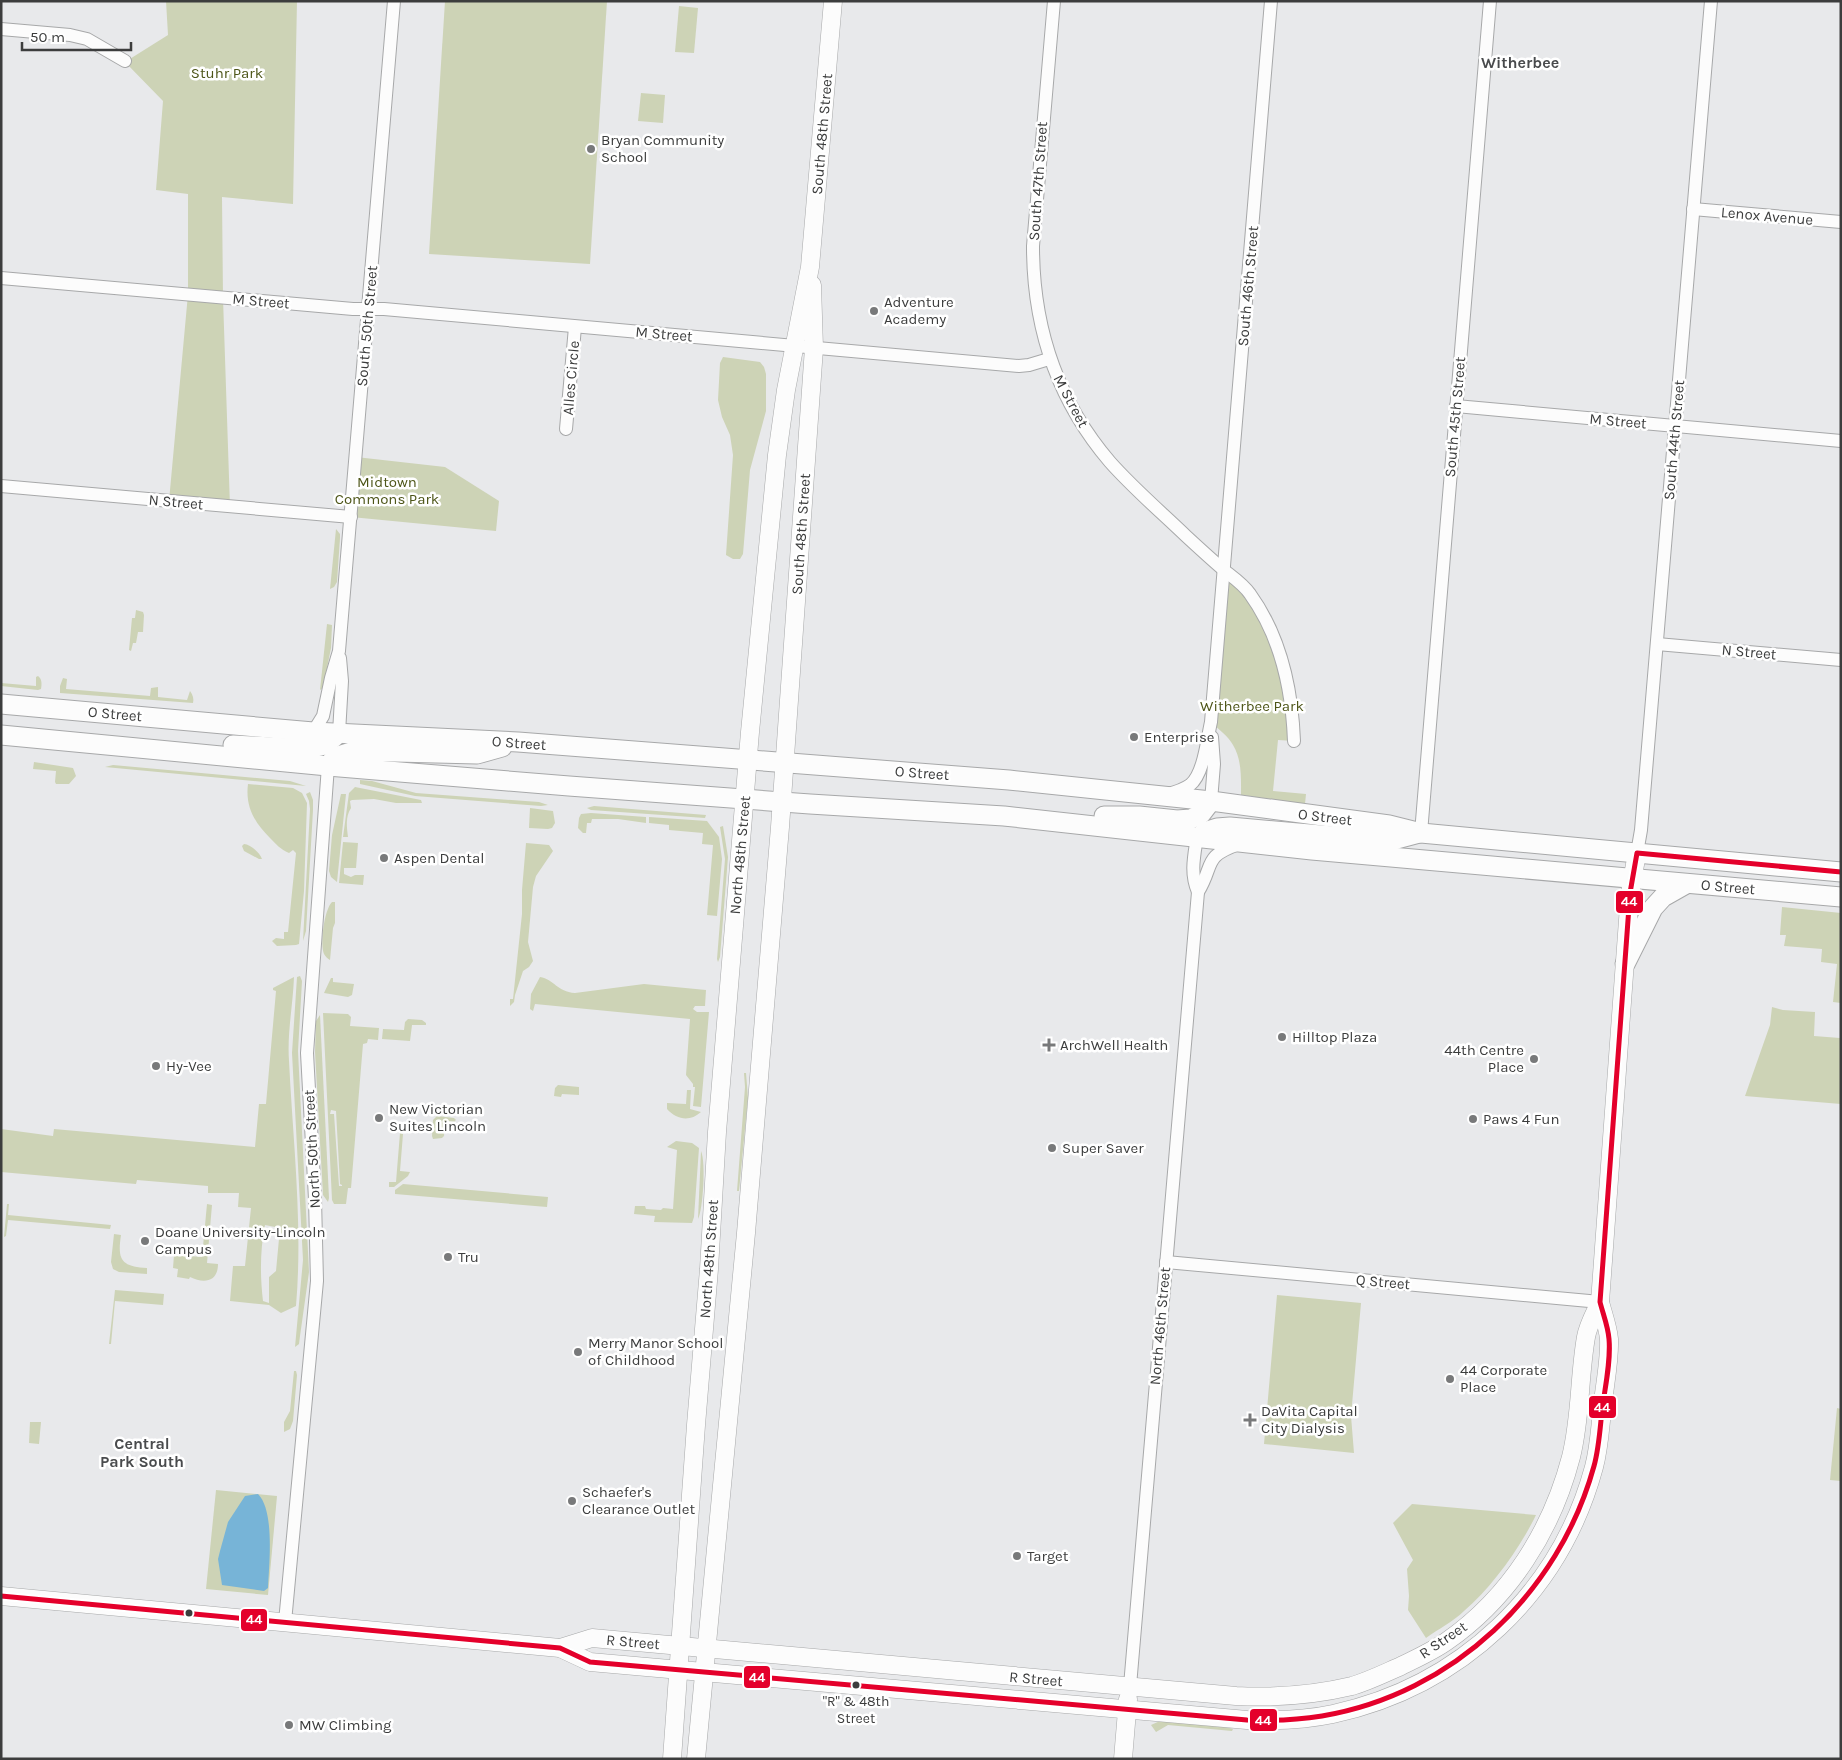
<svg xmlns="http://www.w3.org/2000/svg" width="1842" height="1760" font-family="Karla,sans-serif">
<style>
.green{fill:#cdd3b6;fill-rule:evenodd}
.water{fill:#77b4d7}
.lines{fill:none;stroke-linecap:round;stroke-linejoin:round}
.street-casing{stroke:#a7a8a9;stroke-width:14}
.secondary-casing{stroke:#a7a8a9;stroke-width:19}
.primary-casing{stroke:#a7a8a9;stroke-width:21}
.street{stroke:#fcfcfc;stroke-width:12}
.secondary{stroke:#fcfcfc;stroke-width:18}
.primary{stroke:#fcfcfc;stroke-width:19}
.bus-1-casing{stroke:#fff;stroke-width:9}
.bus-1{stroke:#e4002b;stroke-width:5}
.poi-dot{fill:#78797a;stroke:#fff;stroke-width:2}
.bus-dot{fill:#3c3d3d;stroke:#fff;stroke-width:2}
.labels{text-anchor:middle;stroke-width:5;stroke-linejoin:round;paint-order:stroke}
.bus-label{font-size:14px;fill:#3c3d3d;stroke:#fff}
.park-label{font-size:15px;fill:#4d5518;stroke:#fff}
.street-label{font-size:15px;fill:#3c3d3d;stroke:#fff}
.poi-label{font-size:15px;fill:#3c3d3d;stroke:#fff;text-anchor:start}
.neighbourhood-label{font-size:16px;font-weight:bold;fill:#494b4d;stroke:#fff}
.line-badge{stroke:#fff;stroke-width:2}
.badge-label{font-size:14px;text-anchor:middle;font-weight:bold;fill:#fff}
</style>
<rect width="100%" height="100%" fill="#e8e9eb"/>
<g class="green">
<path d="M166,1h131l-4,203 -71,-7 1,101 7,209 -61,-6 19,-207v-100l-32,-4 7,-89 -38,-39 43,-27z"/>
<path d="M445,1h162l-17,263 -161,-10z"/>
<path d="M679,6l19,2 -4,45 -19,-1z"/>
<path d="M641,93l24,2 -2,28 -25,-2z"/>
<path d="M723,357l37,5 4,5 2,7v37l-16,59 -7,84 -3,5h-7l-7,-4 7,-100 -3,-20 -8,-18 -4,-17 2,-37z"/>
<path d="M356,457l89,10 54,34 -3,30 -145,-14z"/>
<path d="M336,529l4,5v4l-3,44 -3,5 -4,2z"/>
<path d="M1224,570l46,58 24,113 -16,-1 -5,51 33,3 -1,10 -64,-9c0,-17 1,-35 -8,-50 -5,-9 -15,-16 -22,-23z"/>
<path d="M136,610l7,2 1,3 -1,17h-5l-2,11h-3l-2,8 -2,-1 3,-32h3z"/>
<path d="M327,624l5,1 -1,23 -8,40 -3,2z"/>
<path d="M38,676c4,3 4,8 3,13l-3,1 -37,-4v-3l35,3v-9z"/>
<path d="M63,678l4,1 -1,10 84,7 1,-8 7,-1v10l29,3 3,-9c3,4 4,8 3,12l-133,-10v-7z"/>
<path d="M34,762l39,6 3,8 -7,8h-13l-1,-2 1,-11 -23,-2z"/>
<path d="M113,765l177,16 16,5 -201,-19z"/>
<path d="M360,780l12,1 44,12 123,9 9,3 -7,1 -126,-10 -55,-12z"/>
<path d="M248,784l45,4 9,5 5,10 -3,88 -5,53 -3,1 -19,1 -5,-5 4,-3 8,1v-7h4l8,-79 -3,-3 -4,3c-9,-4 -12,-8 -19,-15 -15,-15 -25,-31 -22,-54z"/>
<path d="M355,787l66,13 1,3h-26l-22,-4 -22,1 -2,1 1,7c-6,9 -4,20 -3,29h-5l6,-44z"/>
<path d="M310,792l3,8v10l-7,121 -3,10 7,-132 -1,-8 -3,-7z"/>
<path d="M341,794h5l-9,88 -6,-5 -2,-6 3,-36z"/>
<path d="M594,806l112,9 -1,3 -114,-8 -4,-2z"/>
<path d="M530,808l23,3 2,12 -3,5 -4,1 -19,-1z"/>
<path d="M591,813l55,4v6l-28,-4h-26l-1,4h-4l-1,10h-3l-5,-5 1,-10 2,-4z"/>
<path d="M649,817l58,4 12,16 3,22 -5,57 -10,-1 6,-70 -11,-1 1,-11 -34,-3v-5l-20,-2z"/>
<path d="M723,826l5,31 -8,100 -2,5 -1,-3 8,-100 -5,-32z"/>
<path d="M343,842l15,1 -2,25h-12v6l7,3 4,-2h9l-1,10 -24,-2z"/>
<path d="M526,843l23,2 4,6 -17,25 -3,11 -5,55 5,19 -4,6 -6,4 -8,24 -1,7 -4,4v-7h3l9,-85v-24z"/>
<path d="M244,844c6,0 16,9 18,15h-3l-15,-8 -2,-5z"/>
<path d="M332,902h3v21l-2,5 -3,32c-3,-2 -4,-3 -6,-6 -4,-10 0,-44 8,-52z"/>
<path d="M1782,907l59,6v90l-8,-1 4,-38 -16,-2 1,-13 -38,-3 2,-11h-6z"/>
<path d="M300,976l2,5 -4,70 11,221 -9,64 -1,8 -4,3 8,-87 -11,-207 5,-76z"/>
<path d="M294,977c-1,28 -7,56 -5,84 4,81 14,164 7,245l-15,7 -12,-8 -39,-4 3,-35h12l6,-58 -13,-1 1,-14h-31v-7l-71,-6 -1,4 -135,-12v-43l52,7 1,-7 201,18 4,-43h7l10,-113 -3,-1v-2zM265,1225l15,3 -4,43 -7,6v26l-6,-2c-3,-25 -3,-51 2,-76z"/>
<path d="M540,977c14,2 17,15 35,16l69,-9 62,6 -1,16h-10l-2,3 4,3h12l-8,95 -8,-1 2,-19h-2v-3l-7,-9 4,-56 -155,-15 -2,7 -3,-2 1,-15z"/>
<path d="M331,978h2v4l21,2 -2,11 -4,2 -24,-4z"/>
<path d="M1772,1007l11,3 32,2 -1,24 26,2 1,-5v71l-96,-8 25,-71z"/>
<path d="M323,1013l25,1 3,3 -1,9 29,2 -1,12 -10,-1 -1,4 -4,1 -12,144h-3l-2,16h-12l-2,-4zM331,1110l5,1 4,73 2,1v1h-3l-5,-72h-4z"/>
<path d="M320,1015l9,183 -1,4 -5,-7 -8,-143 1,-31z"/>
<path d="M408,1019l14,1 4,3v2h-14l-2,16 -28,-2 1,-10 21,1 1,-8z"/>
<path d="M744,1073h2l2,25 -9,93h-2l8,-104z"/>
<path d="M558,1085l21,2v8l-17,-1 -1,3 -7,-1 1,-8z"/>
<path d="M687,1090h4l-1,19 11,3c-11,10 -24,8 -34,-3v-6l19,1z"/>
<path d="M437,1116l17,2 2,2 -2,2 -9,-1 -1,15 -2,2 -9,1 -1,-3 1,-16z"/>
<path d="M400,1133l3,1 -3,37 10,1 -2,4 -14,11h-5v-5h7z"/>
<path d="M676,1141l16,2 7,5 -5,69 -2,6 -38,-1 1,-6 -21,-2 1,-8h10l1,3 15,1 2,-2 10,1 4,-59 -10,-3z"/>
<path d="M701,1151c5,11 2,58 -3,68z"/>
<path d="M403,1184l145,13 -1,10 -152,-13v-4z"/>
<path d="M7,1204h2l-1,11 103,10 -1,4 -102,-9 -2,16 -2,1z"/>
<path d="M207,1204l5,1 -5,58 11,1c0,18 -14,20 -28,13l-1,2 -12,-2 1,-8 -5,-1 1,-13 28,2z"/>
<path d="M114,1234l7,1c-4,26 1,31 26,33v6l-28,-2 -6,-3 -2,-7z"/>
<path d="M115,1290l49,4 -1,11 -48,-4 -4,43h-2z"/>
<path d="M1277,1295l84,8 -10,113 3,37 -90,-9z"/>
<path d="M294,1371h2l1,4 -4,46 -3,8 -6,3v-10l6,-11z"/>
<path d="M1837,1408l4,1v72l-11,-1z"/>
<path d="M30,1422h11l-2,22 -10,-1z"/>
<path d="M216,1490l61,6 -9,99 -62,-6z"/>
<path d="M1412,1504l124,11c-16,33 -44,72 -72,96 -11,11 -26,18 -38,27l-18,-28 1,-14 -2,-27 6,-9 -20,-37z"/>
<path d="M1160,1721l62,5 11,3 -1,2 -64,-6 -12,7 -5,-7z"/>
</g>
<path class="water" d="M258,1494c17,17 11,71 10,94l-4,3 -42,-6 -4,-26 2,-8 8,-29 17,-26z"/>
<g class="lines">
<defs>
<g id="street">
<path d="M1054,1l-21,245c0,81 23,153 77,216 23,26 51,50 76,74 13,12 26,24 39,35 9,7 19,14 25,23 31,43 42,95 44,147"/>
<path d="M1,29l69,6 17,4 38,22"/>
<path d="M1693,209l148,13"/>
<path d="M1,278l352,31h31l635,57 10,-1 20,-6"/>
<path d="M1456,406l385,35"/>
<path d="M566,429l9,-102"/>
<path d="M1,486l350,31"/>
<path d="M1657,644l184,16"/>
<path d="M313,732l10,-16 8,-38 8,-27 55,-650"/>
<path d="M339,733l3,-52 -2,-23"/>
<path d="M1168,794c8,-2 15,-4 22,-9 14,-11 17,-46 21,-63l60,-721"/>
<path d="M1211,801l3,-37 -2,-27"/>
<path d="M1421,833l69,-832"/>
<path d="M1197,837c-3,20 -7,36 1,55"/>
<path d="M1637,853l4,-23 70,-829"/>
<path d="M1166,1262l434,40"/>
<path d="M285,1622l32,-341 -2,-82 -8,-146 21,-287"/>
<path d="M1130,1686l68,-794c17,-28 4,-35 41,-48"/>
</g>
<g id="secondary">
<path d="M1,1596l559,52 30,14 657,58c29,1 58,0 86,-6 128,-28 227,-121 261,-247 5,-19 6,-38 8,-56 2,-23 8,-50 7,-72 -1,-12 -6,-25 -9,-37l30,-409 7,-40"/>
<path d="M560,1648l32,-10 644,58c40,2 78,-1 116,-10 17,-5 33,-13 49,-20 16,-8 32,-15 46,-25 63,-44 105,-111 124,-184 10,-40 8,-80 15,-120 2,-12 9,-24 14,-35"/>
<path d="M672,1759l24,-334 13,-156 8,-137 33,-400 27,-277 9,-65 24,-123 23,-266"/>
<path d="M696,1759l50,-526 34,-406 34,-479 -2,-63"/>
<path d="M1123,1759l5,-60"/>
</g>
<g id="primary">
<path d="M1,704l312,28 205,10 491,38 202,21 178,24 32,8 420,39"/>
<path d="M1,735l327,31 241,20 241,18 194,12 308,34 529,47"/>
<path d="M233,745l74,4 18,-4 14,-12"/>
<path d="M328,766l7,-9 19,-6 123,3 25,-7"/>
<path d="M1104,816h35l38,4 14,-1 10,-5 10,-13"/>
<path d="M1204,832l13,-4 13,-1 159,14 30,-8"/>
<path d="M1625,964l28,-56 10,-11 23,-13"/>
</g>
</defs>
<use href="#street" class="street-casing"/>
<use href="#secondary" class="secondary-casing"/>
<use href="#primary" class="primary-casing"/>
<use href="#street" class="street"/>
<use href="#secondary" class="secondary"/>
<use href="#primary" class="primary"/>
<defs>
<path id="bus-1" d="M1,1596l559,52 30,14 657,58c25,1 50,0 75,-4 131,-22 237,-123 272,-250 5,-18 6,-37 8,-56 3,-23 9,-48 7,-71 -1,-13 -6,-25 -9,-37l30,-409 7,-40 204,19"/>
</defs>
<use href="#bus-1" class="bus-1-casing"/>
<use href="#bus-1" class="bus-1"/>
</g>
<g class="poi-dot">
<circle cx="591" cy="149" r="5"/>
<circle cx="874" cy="311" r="5"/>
<circle cx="1134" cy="737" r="5"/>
<circle cx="384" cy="858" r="5"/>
<circle cx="1282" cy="1037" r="5"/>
<path d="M1046.5 1037.5h5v5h5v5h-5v5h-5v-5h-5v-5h5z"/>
<circle cx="1534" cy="1059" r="5"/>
<circle cx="156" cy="1066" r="5"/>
<circle cx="379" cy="1118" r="5"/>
<circle cx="1473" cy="1119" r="5"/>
<circle cx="1052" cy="1148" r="5"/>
<circle cx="145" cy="1241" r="5"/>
<circle cx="448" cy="1257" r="5"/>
<circle cx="578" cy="1352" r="5"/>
<circle cx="1450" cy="1379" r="5"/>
<path d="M1247.5 1412.5h5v5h5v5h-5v5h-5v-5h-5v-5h5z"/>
<circle cx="572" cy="1501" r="5"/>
<circle cx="1017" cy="1556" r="5"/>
<circle cx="289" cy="1725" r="5"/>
</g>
<g class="bus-dot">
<circle cx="189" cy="1613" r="4.5"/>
<circle cx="856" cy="1685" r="4.5"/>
</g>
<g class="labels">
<g class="bus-label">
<text x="856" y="1706">"R" &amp; 48th<tspan x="856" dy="17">Street</tspan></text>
</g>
<g class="park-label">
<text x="227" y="78">Stuhr Park</text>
<text x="387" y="487">Midtown<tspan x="387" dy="17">Commons Park</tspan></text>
<text x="1252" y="711">Witherbee Park</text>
</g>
<g class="street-label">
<text transform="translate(822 134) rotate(-85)" y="5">South 48th Street</text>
<text transform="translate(1038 181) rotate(-86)" y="5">South 47th Street</text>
<text transform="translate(1767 216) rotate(5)" y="5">Lenox Avenue</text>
<text transform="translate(1248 286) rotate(-85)" y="5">South 46th Street</text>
<text transform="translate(261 301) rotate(5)" y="5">M Street</text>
<text transform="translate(367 326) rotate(-85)" y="5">South 50th Street</text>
<text transform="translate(664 334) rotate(5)" y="5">M Street</text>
<text transform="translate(571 378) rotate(-85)" y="5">Alles Circle</text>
<text transform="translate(1071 401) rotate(62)" y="5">M Street</text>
<text transform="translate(1455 417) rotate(-85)" y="5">South 45th Street</text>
<text transform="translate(1618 421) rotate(5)" y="5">M Street</text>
<text transform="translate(1674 440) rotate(-85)" y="5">South 44th Street</text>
<text transform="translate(176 502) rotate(5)" y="5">N Street</text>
<text transform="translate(801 534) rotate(-86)" y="5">South 48th Street</text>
<text transform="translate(1749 652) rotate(5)" y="5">N Street</text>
<text transform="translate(115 714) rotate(5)" y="5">O Street</text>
<text transform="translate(519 743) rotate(4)" y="5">O Street</text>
<text transform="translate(922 773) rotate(4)" y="5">O Street</text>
<text transform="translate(1325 817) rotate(7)" y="5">O Street</text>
<text transform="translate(740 855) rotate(-85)" y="5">North 48th Street</text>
<text transform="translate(1728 887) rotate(5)" y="5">O Street</text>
<text transform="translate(312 1149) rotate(-93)" y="5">North 50th Street</text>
<text transform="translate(709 1259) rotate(-86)" y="5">North 48th Street</text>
<text transform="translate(1383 1282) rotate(5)" y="5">Q Street</text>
<text transform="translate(1160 1326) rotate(-85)" y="5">North 46th Street</text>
<text transform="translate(1443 1640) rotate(-34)" y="5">R Street</text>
<text transform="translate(633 1642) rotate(5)" y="5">R Street</text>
<text transform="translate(1036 1679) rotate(5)" y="5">R Street</text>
</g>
<g class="poi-label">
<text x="601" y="145">Bryan Community<tspan x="601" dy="17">School</tspan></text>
<text x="884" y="307">Adventure<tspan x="884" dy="17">Academy</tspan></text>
<text x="1144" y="742">Enterprise</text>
<text x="394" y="863">Aspen Dental</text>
<text x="1292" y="1042">Hilltop Plaza</text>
<text x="1060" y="1050">ArchWell Health</text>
<text x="1524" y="1055" text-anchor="end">44th Centre<tspan x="1524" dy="17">Place</tspan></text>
<text x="166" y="1071">Hy-Vee</text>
<text x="389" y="1114">New Victorian<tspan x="389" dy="17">Suites Lincoln</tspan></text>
<text x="1483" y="1124">Paws 4 Fun</text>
<text x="1062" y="1153">Super Saver</text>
<text x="155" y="1237">Doane University-Lincoln<tspan x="155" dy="17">Campus</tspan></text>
<text x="458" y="1262">Tru</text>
<text x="588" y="1348">Merry Manor School<tspan x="588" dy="17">of Childhood</tspan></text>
<text x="1460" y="1375">44 Corporate<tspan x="1460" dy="17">Place</tspan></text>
<text x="1261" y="1416">DaVita Capital<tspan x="1261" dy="17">City Dialysis</tspan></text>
<text x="582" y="1497">Schaefer's<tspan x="582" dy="17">Clearance Outlet</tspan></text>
<text x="1027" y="1561">Target</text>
<text x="299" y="1730">MW Climbing</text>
</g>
<g class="neighbourhood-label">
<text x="1520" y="68">Witherbee</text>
<text x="142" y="1449">Central<tspan x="142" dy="18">Park South</tspan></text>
</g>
</g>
<g class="line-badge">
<rect x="1615" y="890" width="29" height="24" rx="5" fill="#e4002b"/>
<rect x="1588" y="1395" width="29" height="24" rx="5" fill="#e4002b"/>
<rect x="240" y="1608" width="28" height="24" rx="5" fill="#e4002b"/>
<rect x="743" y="1665" width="28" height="24" rx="5" fill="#e4002b"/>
<rect x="1249" y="1708" width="29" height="24" rx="5" fill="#e4002b"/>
</g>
<g class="badge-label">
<text x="1629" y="906">44</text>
<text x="1602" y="1412">44</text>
<text x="254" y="1624">44</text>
<text x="757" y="1682">44</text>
<text x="1263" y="1725">44</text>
</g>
<rect width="1842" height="1760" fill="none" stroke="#3c3d3d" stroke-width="5"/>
<path d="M22 42v8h109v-8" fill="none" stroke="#3c3d3d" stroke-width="2.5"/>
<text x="30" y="42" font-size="15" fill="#3c3d3d" stroke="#ffffff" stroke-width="4" paint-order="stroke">50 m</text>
</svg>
